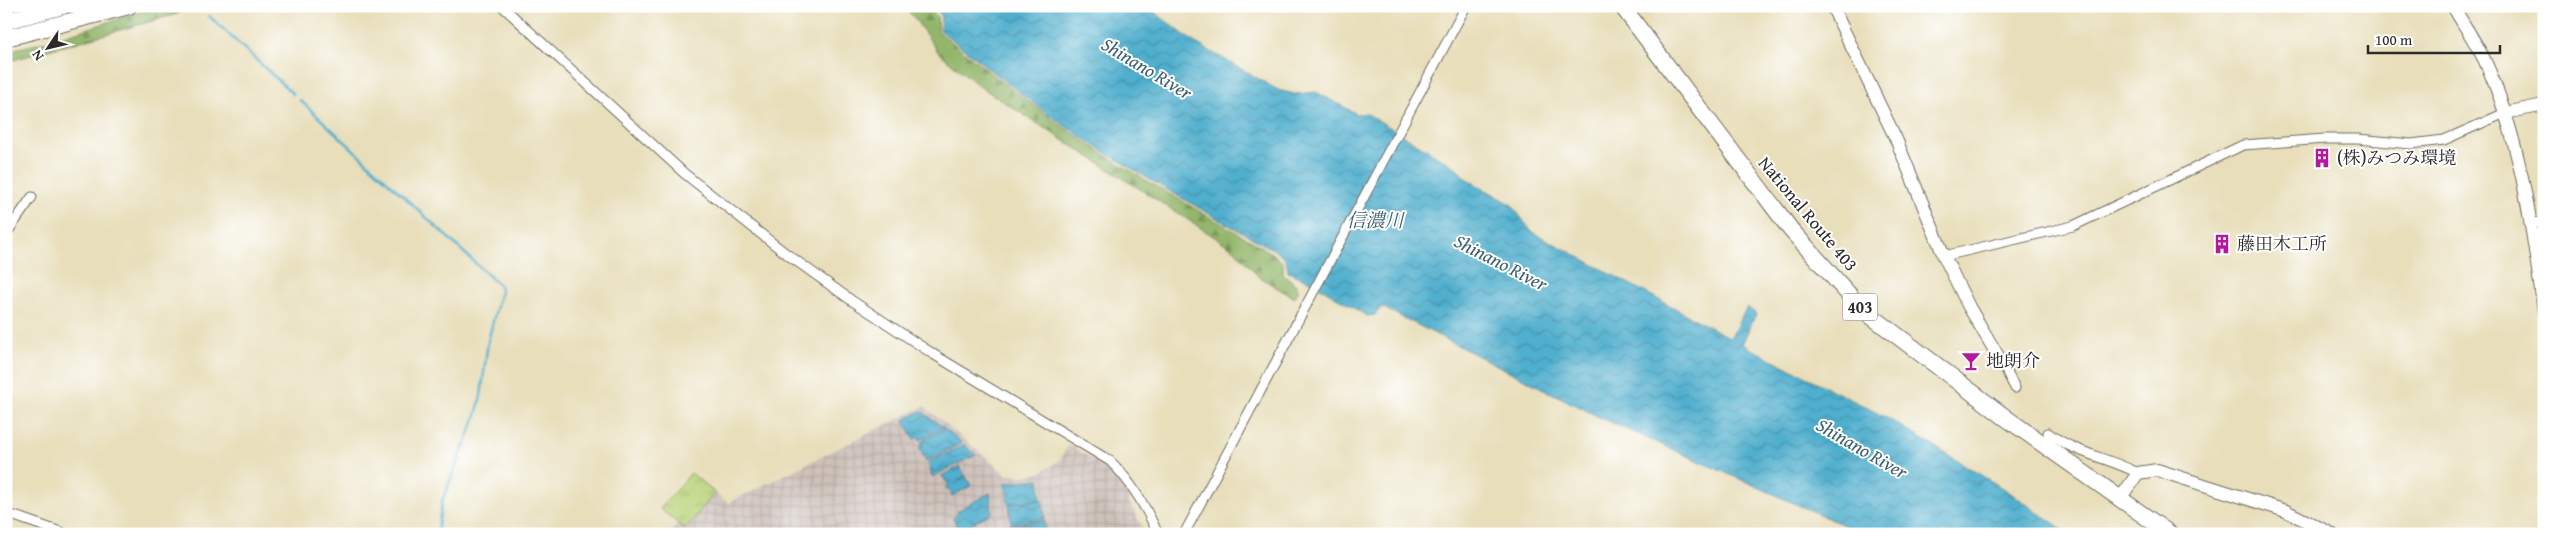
<svg xmlns="http://www.w3.org/2000/svg" width="2550" height="540" font-family="'Gentium Book Plus','Noto Serif JP',serif">
<style>
.industrial{fill:url(#industrial-grid)}
.forest{fill:url(#forest-firs);stroke:#5f704a}
.park{fill:url(#park-tufts);stroke:#728052}
.water{fill:url(#water-waves);stroke:#3e6d7c}
.lines{fill:none;stroke-linecap:round;stroke-linejoin:round}
.stream{stroke:#50afce;stroke-width:2.5}
.street-casing{stroke:#6d6a5d;stroke-width:11}
.secondary-casing{stroke:#6d6a5d;stroke-width:14}
.highway-casing{stroke:#6d6a5d;stroke-width:18}
.street{stroke:#fff;stroke-width:9}
.secondary{stroke:#fff;stroke-width:12}
.highway{stroke:#fff;stroke-width:16}
.labels{text-anchor:middle;stroke-width:4;stroke-linejoin:round;paint-order:stroke}
.shield{fill:#fff;stroke:#6b6b6b;stroke-width:1}
.shield-label{font-size:16px;font-weight:bold;fill:#2b2b2b}
.poi-label{font-size:18px;fill:#2b2b2b;stroke:#fff;text-anchor:start}
.street-label{font-size:18px;fill:#2b2b2b;stroke:#fff}
.water-label{font-size:19px;font-style:italic;fill:#3a606c;stroke:#fff}
</style>
<defs>
<pattern id="industrial-grid" width="8" height="8" patternUnits="userSpaceOnUse" patternTransform="scale(1.25)"><rect width="8" height="8" fill="#cec1ba"/><path d="M0 4h8M4 0v8" fill="none" stroke="#b1a6a0"/></pattern>
<pattern id="forest-firs" width="22" height="20" patternUnits="userSpaceOnUse" patternTransform="scale(1.25)"><rect width="22" height="20" fill="#93b66a"/><path d="M5 1l3.5 6h-7zM16 11l3.5 6h-7z" fill="#789457"/></pattern>
<pattern id="park-tufts" width="24" height="20" patternUnits="userSpaceOnUse" patternTransform="scale(1.25)"><rect width="24" height="20" fill="#bad47a"/><path d="M3 7l-1-3M5 7V3M7 7l1-3M15 17l-1-3M17 17v-4M19 17l1-3" fill="none" stroke="#a0b66a"/></pattern>
<pattern id="water-waves" width="16" height="10" patternUnits="userSpaceOnUse" patternTransform="scale(1.25)"><rect width="16" height="10" fill="#50afce"/><path d="M0 5q4-4 8 0t8 0" fill="none" stroke="#438fa7"/></pattern>
</defs>
<rect width="100%" height="100%" fill="#fff"/>
<filter id="ink" filterUnits="userSpaceOnUse"><feTurbulence type="fractalNoise" baseFrequency=".02" numOctaves="2"/><feDisplacementMap in="SourceGraphic" scale="10" xChannelSelector="R" yChannelSelector="G"/><feConvolveMatrix kernelMatrix="1 2 1 2 8 2 1 2 1" color-interpolation-filters="sRGB"/></filter>
<filter id="wash" filterUnits="userSpaceOnUse"><feTurbulence type="fractalNoise" baseFrequency=".0096" numOctaves="4" result="noise"/><feDisplacementMap in="SourceGraphic" scale="20" xChannelSelector="R" yChannelSelector="G"/><feGaussianBlur stdDeviation="1.12" result="paint"/><feColorMatrix in="noise" values="0 0 0 0 0 0 0 0 0 0 0 0 0 0 0 0 0 1.4 0 .05"/><feComposite in="paint" operator="in"/></filter>
<g filter="url(#wash)">
<rect width="100%" height="100%" fill="#e8deba"/>
<path class="industrial" d="M924,406l83,69 17,1 15,-3 20,-12 10,-16 34,20 26,29 -1,6 18,34h-477l9,-10 7,5 30,-36 13,10z"/>
<g class="forest">
<path d="M159,6h25l1,3 -8,5 -171,48v-11l39,-9z"/>
<path d="M901,6h27l9,10 1,15c47,38 95,76 146,110 61,41 126,76 190,113l9,9v10l13,12 3,6 -5,7 -36,-22 -23,-26 -253,-162 -43,-35 -26,-37z"/>
</g>
<path class="park" d="M691,473l24,20 -30,36 -25,-20z"/>
<g class="water">
<path d="M932,6h214l48,36 84,48 17,4 21,-2 41,22 9,-1 91,55 8,10 46,26 20,27 199,107 17,-31 9,7 -14,30 145,74 122,74 60,42h-205l-265,-117 -217,-110 -7,8 -8,1 -57,-35 -22,-9 -2,-12 -10,-9c-64,-35 -128,-71 -190,-111 -51,-33 -98,-72 -146,-110l1,-15z"/>
<path d="M921,411l23,17 -24,12 -2,-3 -4,2 -10,-19z"/>
<path d="M945,429l17,14 -36,18 -7,-14 4,-2 -2,-3z"/>
<path d="M964,445l12,10 -44,22 -4,-15z"/>
<path d="M960,466l5,10 -8,4 9,-4 5,10 -19,10 -2,-7 -2,1 -2,-3 3,-2 -7,-9z"/>
<path d="M1039,479l2,20 -33,4 -2,-20z"/>
<path d="M990,493l2,20 -33,17 -6,-12 5,-4 -1,-3z"/>
<path d="M1042,500l3,19 -34,5 -2,-20z"/>
<path d="M1044,521l2,13h-34l-1,-8z"/>
</g>
<g class="lines">
<g class="stream">
<path d="M209,16l84,78"/>
<path d="M300,100l200,186 1,5 -13,50 -7,55 -6,23 -33,82 -5,33"/>
</g>
</g>
</g>
<g filter="url(#ink)">
<g class="lines">
<defs>
<g id="street">
<path d="M502,6l183,168 99,78 67,48 82,54 177,107c22,21 36,46 48,73"/>
<path d="M2531,224l13,-3"/>
<path d="M6,234l26,-37"/>
<path d="M1944,256l129,-30 170,-81 82,-6h33l53,5 33,-4 61,-27"/>
<path d="M2001,361l14,27"/>
<path d="M2048,433c29,21 58,24 90,40"/>
<path d="M6,513l60,21"/>
<path d="M1184,534l282,-528"/>
</g>
<g id="secondary">
<path d="M1832,6l64,133 48,117 25,51 32,54"/>
<path d="M2453,6c10,18 22,35 31,53 37,79 48,169 60,253"/>
<path d="M2505,113l39,-8"/>
<path d="M2119,500l19,-27 19,-3 129,41 46,23"/>
</g>
<g id="highway">
<path d="M1622,6l169,224 71,79 144,109 164,116"/>
<path d="M6,21l57,-15"/>
<path d="M6,38l123,-32"/>
</g>
</defs>
<use href="#street" class="street-casing"/>
<use href="#secondary" class="secondary-casing"/>
<use href="#highway" class="highway-casing"/>
<use href="#street" class="street"/>
<use href="#secondary" class="secondary"/>
<use href="#highway" class="highway"/>
</g>
</g>
<defs>
<symbol id="building-bare" viewBox="-9 -9 18 18"><path d="M-4-6H4V6H1V3H-1V6H-4ZM-2.5-4.3h1.7v1.8h-1.7ZM.8-4.3h1.7v1.8H.8ZM-2.5-1h1.7V.8h-1.7ZM.8-1h1.7V.8H.8Z" fill="#b5179e" stroke="#fff" stroke-width="2.5" paint-order="stroke"/></symbol>
<symbol id="bar-bare" viewBox="-9 -9 18 18"><path d="M-6-5H6L.8 .8V4.5H3.5V6h-7V4.5H-.8V.8Z" fill="#b5179e" stroke="#fff" stroke-width="2.5" paint-order="stroke"/></symbol>
</defs>
<g fill-rule="evenodd">
<use href="#building-bare" x="2308" y="144" width="28" height="28"/>
<use href="#building-bare" x="2208" y="230" width="28" height="28"/>
<use href="#bar-bare" x="1957" y="347" width="28" height="28"/>
</g>
<g class="labels">
<rect class="shield" x="1842.5" y="293.5" width="35" height="27" rx="4"/>
<g class="shield-label">
<text x="1860" y="313">403</text>
</g>
<g class="poi-label">
<text x="2337" y="164">(株)みつみ環境</text>
<text x="2237" y="250">藤田木工所</text>
<text x="1986" y="367">地朗介</text>
</g>
<g class="street-label">
<text transform="translate(1808 214) rotate(50)" y="6">National Route 403</text>
</g>
<g class="water-label">
<text transform="translate(1147 68) rotate(31)" y="7">Shinano River</text>
<text x="1375" y="227">信濃川</text>
<text transform="translate(1501 262) rotate(27)" y="7">Shinano River</text>
<text transform="translate(1862 448) rotate(30)" y="7">Shinano River</text>
</g>
</g>
<rect width="2550" height="540" fill="none" stroke="#fff" stroke-width="25"/>
<g transform="translate(48 48) rotate(235)" stroke="#ffffff" stroke-width="4" paint-order="stroke">
<path d="M0-4L9 19L0 12L-9 19Z" fill="#2b2b2b"/>
<text y="-8" font-size="14" font-weight="bold" text-anchor="middle" fill="#2b2b2b">N</text>
</g>
<path d="M2368 45v8h132v-8" fill="none" stroke="#2b2b2b" stroke-width="2.5"/>
<text x="2375" y="45" font-size="15" fill="#2b2b2b" stroke="#ffffff" stroke-width="4" paint-order="stroke">100 m</text>
</svg>
